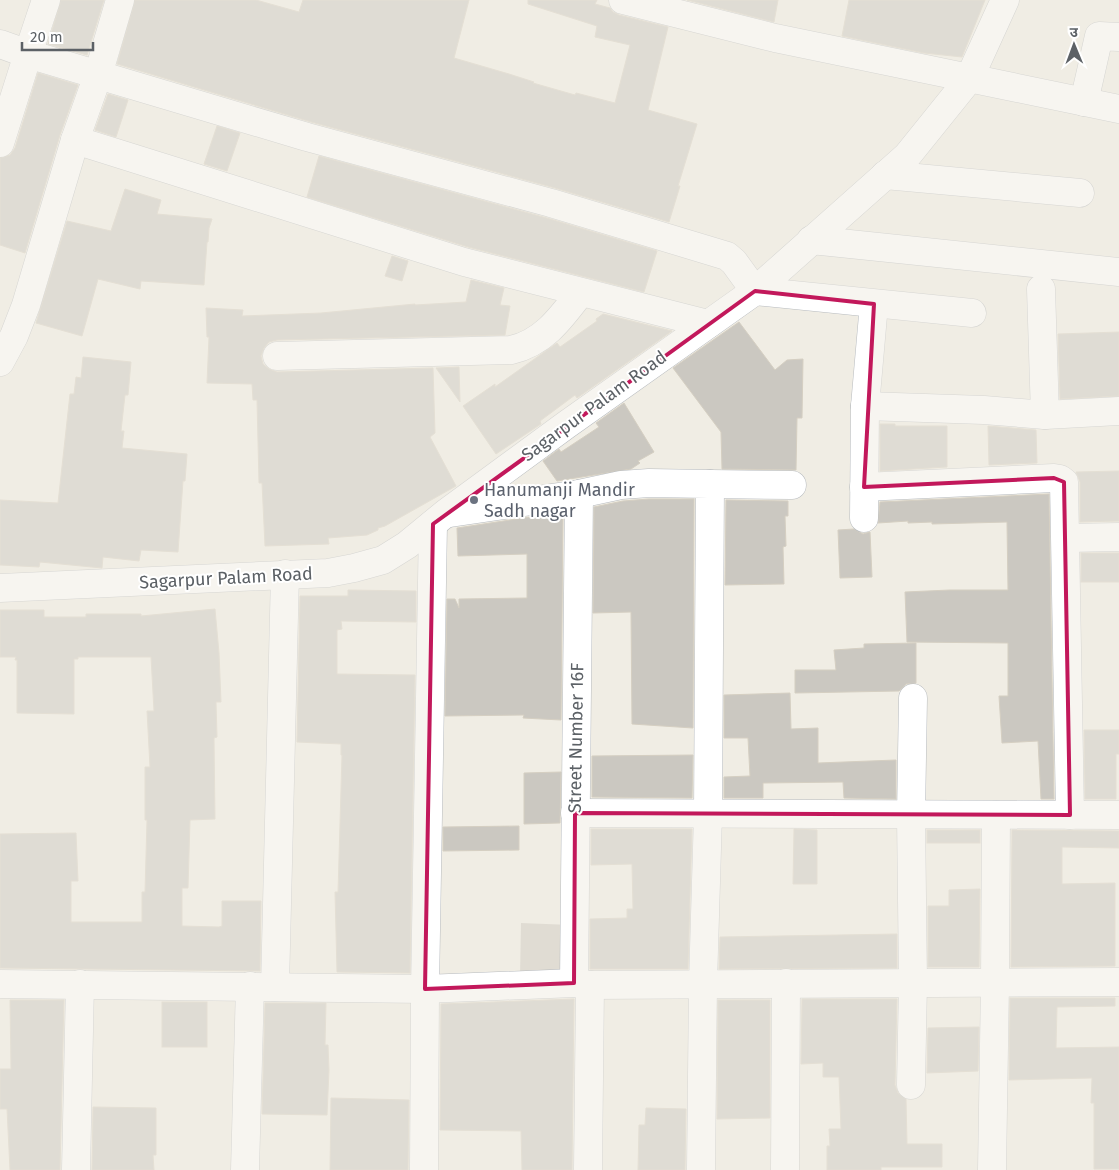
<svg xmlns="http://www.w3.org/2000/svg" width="1119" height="1170" font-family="'Fira Sans','Noto Sans Devanagari',sans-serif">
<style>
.education{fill:#e0dcd3}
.building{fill:#cbc8c1;stroke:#d5cfc2}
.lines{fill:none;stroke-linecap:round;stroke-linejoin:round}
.minor-casing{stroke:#b7bbbf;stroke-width:29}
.minor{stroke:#fff;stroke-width:28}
.marked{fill:none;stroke:#c2185b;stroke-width:4;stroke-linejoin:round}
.worship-dot{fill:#6b7280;stroke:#fff;stroke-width:2}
.labels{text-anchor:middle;stroke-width:4;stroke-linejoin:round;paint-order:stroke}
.street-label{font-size:18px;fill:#5c6166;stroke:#fff}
.worship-label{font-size:18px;fill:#5b616d;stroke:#fff;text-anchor:start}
</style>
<rect width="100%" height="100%" fill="#f0ede4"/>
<path class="education" d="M521,923l50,2 -2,55 -49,-2z"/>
<g class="building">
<path d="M61,0h43l-17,55 -39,-11z"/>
<path d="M135,0h121l43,12 4,-12h166l-15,58 55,16 25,8 -1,1 42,12 1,-2 39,10 15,-58 -35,-8 2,-11 -69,-22v-4h69l-2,4 15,4 3,4 6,3 49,12 -20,83 49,14 -19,62h2l-11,36 -114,-34 -244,-66 -194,-58z"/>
<path d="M687,0h91l-4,22z"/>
<path d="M849,0h136l-23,57 -38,-4 -82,-17z"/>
<path d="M38,73l40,12 -18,50 -35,118 -25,-8v-87l10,-3 5,-7z"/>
<path d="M108,94l20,6 -12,37 -21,-7z"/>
<path d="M217,126l23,7 -13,38 -23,-7z"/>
<path d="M319,156l228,62 110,33 -13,41 -176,-45 -161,-50z"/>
<path d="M125,189l36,11 -4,14 55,5 -3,9 -1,14h-1l-3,43 -63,-4 -1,8 -42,-10 -16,57 -46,-13 31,-102 44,10z"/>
<path d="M392,256l16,5 -6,20 -17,-5z"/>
<path d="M471,280l33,8 -4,17 10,1 -5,29 -228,5 -8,2 -5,6 -3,8 2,8 6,5 8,3 156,-4 2,65 -5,4 26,49 -71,40 -7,2v2l-11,5 -39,3 1,6 -64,2 -3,-63h-3l-2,-83h-4l-1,-16 -45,-1 2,-46h-2l-1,-29 37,2 -1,6 79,-3 94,-9v1l51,-3z"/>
<path d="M603,314l69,17 -95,67 -2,-3 -35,26 1,3 -45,30 -33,-48 32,-22v3l62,-44 3,4 37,-26 -1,-2z"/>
<path d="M739,322l36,48 12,-10 16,-1 -1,59h-5l-1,52 -74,-1 -1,-37 -48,-64z"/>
<path d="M1119,332v64l-59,3 -2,-65z"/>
<path d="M83,357l48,5 -3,33h-3l-4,36h3l-2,17 65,6 -2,27h-2l-5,71 -37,-2 -2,11 -36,-4 -1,11 -62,-6 -1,5 -39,-2v-65l58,3 12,-109h4l2,-17 5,1z"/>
<path d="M459,367l1,35 -24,-34z"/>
<path d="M624,403l30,49 -16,9 2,2 -9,6 -74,12 -14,-20 16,-12 2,3 38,-25 -3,-4z"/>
<path d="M880,424h15v2h52v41l-67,4z"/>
<path d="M988,426l48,4 1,33 -48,2z"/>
<path d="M1119,471v50l-39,1v-40l-4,-10z"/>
<path d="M1049,494l5,305h-13l-3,-58 -36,2 -3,-47h9v-53l-101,-1 -2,-50 45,-2h58l-1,-68 -75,2v-2l-24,1v-2l-30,2 2,-21z"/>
<path d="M649,499h45l-1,229 -61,-4 -1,-112 -38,1 1,-106 29,-6z"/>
<path d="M726,500l62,1v15h-3l1,30 -3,1 1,37 -59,1z"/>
<path d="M563,512l-2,208 -38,-2 1,-3 -79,1 2,-117h8l4,9v-9l68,-1v-44l-69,2 -1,-28z"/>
<path d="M854,529l9,5 7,-2 2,45 -32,1 -2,-48z"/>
<rect x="1081" y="553" width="38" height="29"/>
<path d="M348,590l68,1v31l-75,-1 1,8 -5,1v44l78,1 -5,298 -73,-1 -2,-80h3l4,-137h-1v-11l-44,-2 3,-146h48z"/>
<path d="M215,609l4,44 2,49h-5l1,35 -3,1 1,81 -25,1 -2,68h-6v38l37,1 3,-1v-25h39l-1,70 -260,-3v-134l76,-1 2,48h-7v41h71v-30h3l2,-72h-2v-53h5l-3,-56h7l-3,-54h-73v2h-4v55l-57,-1v-53h-2l1,-3h-16v-47h44v7h42v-3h55v2z"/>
<path d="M916,643v40l-10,1 -7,7 -104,2v-23h41l-2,-20 30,-2v-4z"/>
<path d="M790,693l1,36 27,-1v35l78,-3v39l-52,-1 -1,-16 -80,1v15h-39v-21l26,-1 -2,-38h-24v-43z"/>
<path d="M1084,730h35v24h-3v45h-31z"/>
<path d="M693,755l-1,43 -100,-1v-41z"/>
<path d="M561,772l-1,51 -36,1v-51z"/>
<path d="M519,826v24l-76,1v-24z"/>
<path d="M591,829h101l-4,140h-98v-50l37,-1v-9h6l-1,-45 -41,1z"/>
<path d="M794,829l23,1v54h-24z"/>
<rect x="927" y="830" width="53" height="13"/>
<path d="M1012,830l107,1v17l-57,-1v37l53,-1v83l-104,1z"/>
<path d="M980,889l-1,78h-51v-61h21v-16z"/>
<path d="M897,934v34l-178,1 1,-32z"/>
<path d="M1010,998h105v8l-58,1 -1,41 63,-1v122h-25v-66h-3l1,-25 -83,2z"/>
<path d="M574,999l-2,171h-50l-1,-39 -81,-1 1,-126z"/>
<path d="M802,999h95l-2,86 3,8 8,6 1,45h35v23h-61v3h-54v-24h3l-1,-17h12l-2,-52h-16v-14l-22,1z"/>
<path d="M10,1000h54l-4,170h-50l-3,-61h-7v-40h11z"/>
<path d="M718,1000h52v118l-53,1z"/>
<rect x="162" y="1002" width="45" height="45"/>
<path d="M265,1003h61l-1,42h3l1,25 -2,45 -65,-1z"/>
<path d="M979,1027l-1,44 -51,2 1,-45z"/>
<path d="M331,1098l78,2 -1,70h-78z"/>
<path d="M93,1107l63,1v47h-3l1,15h-62z"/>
<path d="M646,1108l40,1 -1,61h-47l1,-45h6z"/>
</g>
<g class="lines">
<defs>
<g id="minor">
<path d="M623,0l152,38 344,71"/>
<path d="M0,44l28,10 18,-54"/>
<path d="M1084,102l15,-66 20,1"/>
<path d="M75,140l389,122 244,62"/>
<path d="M0,143l28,-89 279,83 244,66 176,53 7,6 21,29 217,22"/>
<path d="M885,175l195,18"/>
<path d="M811,240l308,32"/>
<path d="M1041,289l4,126"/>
<path d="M277,356l234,-6c32,-7 50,-32 69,-57"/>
<path d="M0,362l14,-26 12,-31 49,-165 23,-65 22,-75"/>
<path d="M865,406l119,4 61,5 74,-4"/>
<path d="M710,484l82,1"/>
<path d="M864,487l190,-9 6,1 4,3 6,333"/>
<path d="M450,513l129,-19 42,-9 28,-2 61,1 -2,330 -5,169 -2,187"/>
<path d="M864,518l1,-112 9,-102"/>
<path d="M1066,538l53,-1"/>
<path d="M0,588l328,-15 26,-5 29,-8 24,-15 39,-32 120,-88 189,-134 152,-135 62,-77 36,-79"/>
<path d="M575,813l544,2"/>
<path d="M574,983l5,-489"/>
<path d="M0,984l425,5 149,-6 16,2 529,-3"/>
<path d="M275,987l10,-413"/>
<path d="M911,1085l2,-102 -2,-168 2,-117"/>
<path d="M76,1170l4,-186"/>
<path d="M245,1170l5,-184"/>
<path d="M424,1170l1,-181 8,-465"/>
<path d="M588,1170l2,-185"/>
<path d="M785,1170l1,-187"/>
<path d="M992,1170l3,-187 1,-168"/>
</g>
</defs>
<use href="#minor" class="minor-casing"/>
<use href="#minor" class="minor"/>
</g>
<path d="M0 0H1119V1170H0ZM755,291l119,13 -10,183 190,-9 10,4 6,333 -495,-2 -1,170 -149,6 8,-465z" fill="#f0ede4" fill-opacity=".55" fill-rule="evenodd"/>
<path class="marked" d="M755,291l119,13 -10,183 190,-9 10,4 6,333 -495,-2 -1,170 -149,6 8,-465z"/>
<circle class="worship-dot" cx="474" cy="500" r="5"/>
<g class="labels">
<g class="street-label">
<text transform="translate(594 406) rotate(-36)" y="6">Sagarpur Palam Road</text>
<text transform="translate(226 578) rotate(-3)" y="6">Sagarpur Palam Road</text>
<text transform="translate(576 738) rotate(-89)" y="6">Street Number 16F</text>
</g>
<g class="worship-label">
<text x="484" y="496">Hanumanji Mandir<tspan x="484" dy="21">Sadh nagar</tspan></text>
</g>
</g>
<g transform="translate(1074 45) rotate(359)" stroke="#ffffff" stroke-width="4" paint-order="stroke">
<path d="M0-4L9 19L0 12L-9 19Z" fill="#5c6166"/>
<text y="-8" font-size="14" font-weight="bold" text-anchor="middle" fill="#5c6166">उ</text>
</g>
<path d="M22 42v8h71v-8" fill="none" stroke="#5c6166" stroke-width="2.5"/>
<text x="30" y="42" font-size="15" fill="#5c6166" stroke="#ffffff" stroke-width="4" paint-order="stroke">20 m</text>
</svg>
